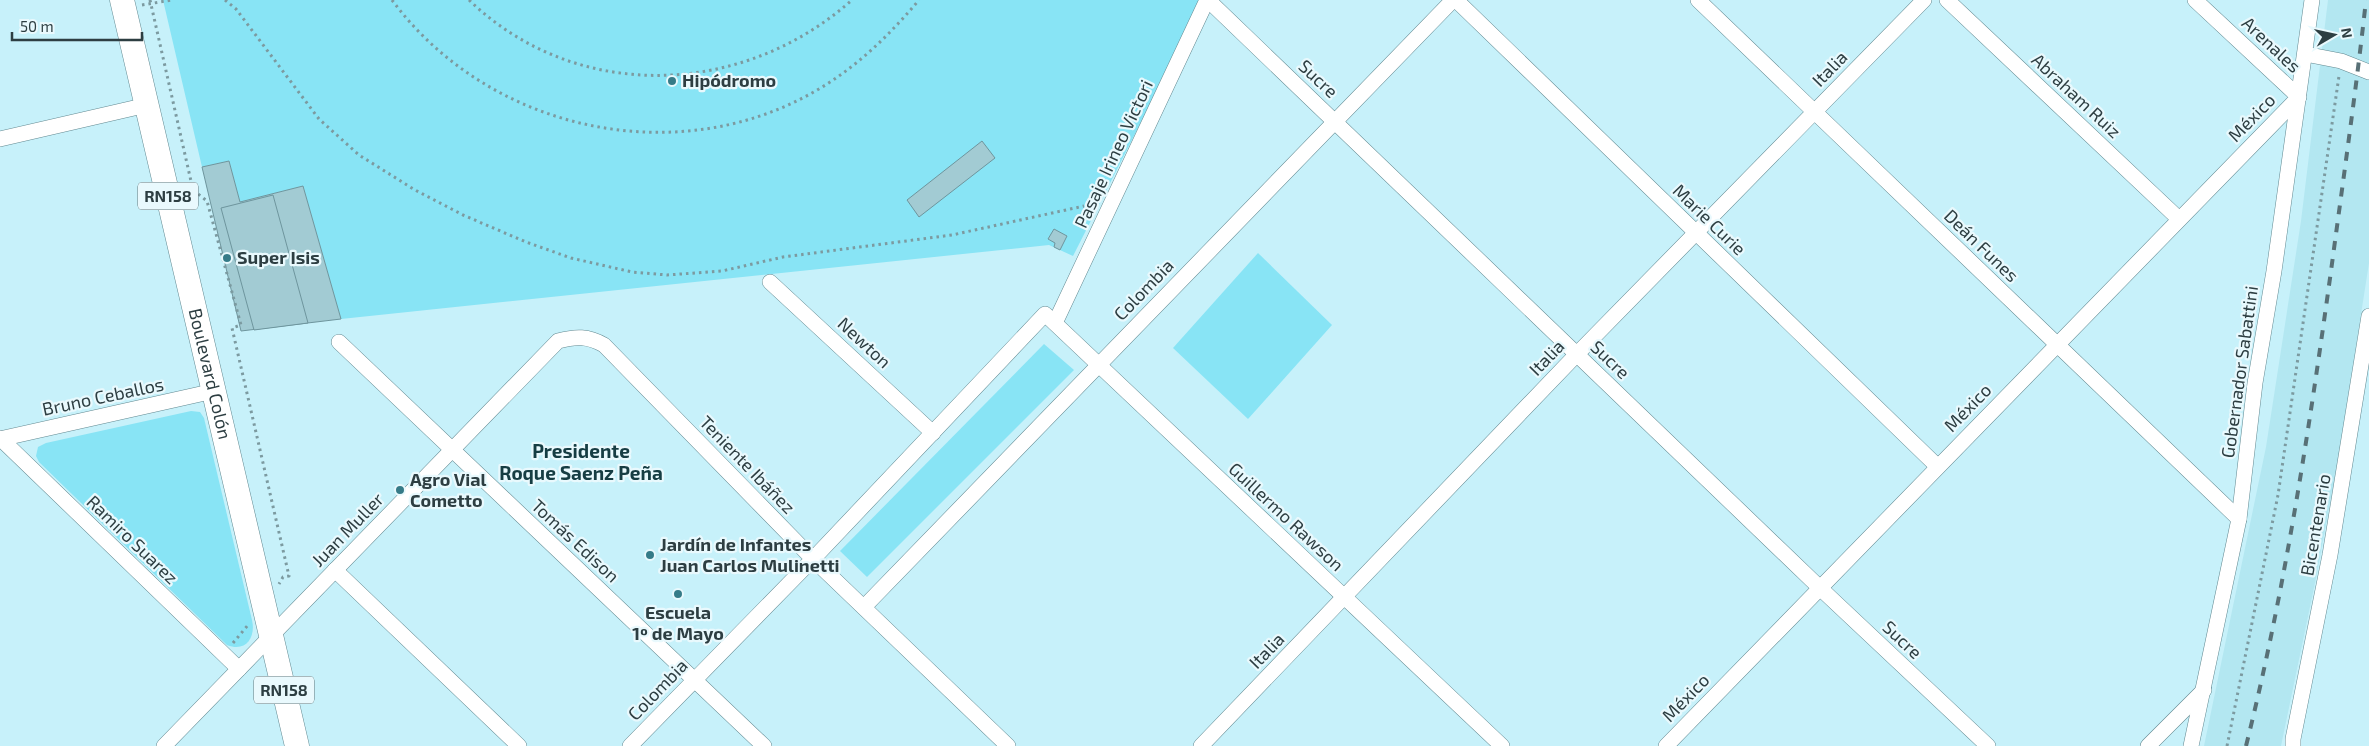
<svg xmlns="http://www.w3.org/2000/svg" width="2369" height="746" font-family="'Exo 2',sans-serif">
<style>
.built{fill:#b3e7f1}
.green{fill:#88e4f5}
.building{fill:#a2cbd3;stroke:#6e959d}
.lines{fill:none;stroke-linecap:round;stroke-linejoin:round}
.minor-casing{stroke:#628991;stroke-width:16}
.trunk-casing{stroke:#628991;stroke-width:25}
.path{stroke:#7c9aa0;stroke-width:3;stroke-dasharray:2.5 4;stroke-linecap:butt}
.minor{stroke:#fff;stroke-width:15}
.trunk{stroke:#fff;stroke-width:24}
.rail{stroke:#587076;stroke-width:4;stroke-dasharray:9 9;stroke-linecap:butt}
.poi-dot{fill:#357b88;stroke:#e9f9fd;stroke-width:2}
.labels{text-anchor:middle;stroke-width:4.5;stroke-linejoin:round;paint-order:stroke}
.shield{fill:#e9f9fd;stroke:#65767a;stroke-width:1}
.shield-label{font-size:16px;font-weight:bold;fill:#2d3e42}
.street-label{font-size:18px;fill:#2d3e42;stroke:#e9f9fd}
.poi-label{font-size:18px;font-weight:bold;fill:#2d3e42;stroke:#e9f9fd;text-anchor:start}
.neighbourhood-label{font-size:19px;font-weight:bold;fill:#163d43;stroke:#e9f9fd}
</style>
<rect width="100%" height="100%" fill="#c7f1fa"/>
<path class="built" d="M2328,0h41v263l-30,192 -23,123 -35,168h-77l62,-299 35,-226z"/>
<g class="green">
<path d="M163,0h1040l-130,256 -24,-11 -708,74 -38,-133 -63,16 -11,-41 -27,6z"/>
<path d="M1258,253l74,72 -84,94 -75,-71z"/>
<path d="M1044,344l30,26 -207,207 -27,-26z"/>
<path d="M191,411l9,1 4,6 48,202c4,17 -6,33 -25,25l-188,-183 -3,-6 2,-9 8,-4z"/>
</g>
<g class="building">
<path d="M982,141l13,17 -76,59 -12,-17z"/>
<path d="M229,161l11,41 63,-16 38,133 -100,12 -39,-164z"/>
<path d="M273,195l35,128 -54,7 -33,-122z"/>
<path d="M1054,229l13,7 -7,14 -6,-3 1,-4 -7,-4z"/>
</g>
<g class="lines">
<defs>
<g id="minor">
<path d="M1208,0l612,588 168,158"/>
<path d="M1456,0l481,466"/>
<path d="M1698,0l541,519"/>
<path d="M1947,0l232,219"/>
<path d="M2305,54l36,7 28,11"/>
<path d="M0,139l147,-34"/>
<path d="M770,282l163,151"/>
<path d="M1055,323l152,-323"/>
<path d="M339,342l425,404"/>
<path d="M0,438l239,231"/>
<path d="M0,439l214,-48"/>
<path d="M335,570l184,176"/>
<path d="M864,607l589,-607"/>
<path d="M164,746l394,-405c18,-5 30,-5 46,4l209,214 195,187"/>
<path d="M630,746l183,-187 232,-245 457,432"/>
<path d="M1201,746l376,-392 347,-354"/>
<path d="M1666,746l633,-649 -104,-97"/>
<path d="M2148,746l56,-56"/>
<path d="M2191,746l48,-227 16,-136 19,-112 38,-271"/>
<path d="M2293,746v-7l37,-184 39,-239"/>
</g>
<g id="trunk">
<path id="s1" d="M122,0l175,746"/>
</g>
</defs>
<use href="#minor" class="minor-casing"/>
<use href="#trunk" class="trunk-casing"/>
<g class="path">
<path d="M150,0l43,190 14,11 34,124 -9,3 57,248 -6,1 -4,7"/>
<path d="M225,0l11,9 83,110 40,36 56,35 48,25 63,27 45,16 61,14 35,3 55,-4 61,-14 169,-22 132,-29"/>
<path d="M392,0c99,134 294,174 435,84 36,-23 65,-52 92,-84"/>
<path d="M469,0c108,104 274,97 383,0"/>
<path d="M142,5l30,-5"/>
<path d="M233,643l15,-18"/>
<path d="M2227,746l51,-251 61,-419"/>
</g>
<use href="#minor" class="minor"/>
<use href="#trunk" class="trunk"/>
<path class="rail" d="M2246,746c39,-156 63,-316 85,-475 12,-90 25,-180 35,-271"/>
</g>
<g class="poi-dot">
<circle cx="672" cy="81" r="5"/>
<circle cx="227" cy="258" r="5"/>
<circle cx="400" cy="490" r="5"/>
<circle cx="650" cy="555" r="5"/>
<circle cx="678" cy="594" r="5"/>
</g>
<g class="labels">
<g class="shield">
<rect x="138" y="182.5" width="60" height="27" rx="4"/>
<rect x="254" y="676.5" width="60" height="27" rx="4"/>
</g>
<g class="shield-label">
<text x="168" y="202">RN158</text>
<text x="284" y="696">RN158</text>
</g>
<g class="street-label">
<text transform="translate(2271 45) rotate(43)" y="6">Arenales</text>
<text transform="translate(1830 69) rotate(-46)" y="6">Italia</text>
<text transform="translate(1318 79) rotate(43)" y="6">Sucre</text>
<text transform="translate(2076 96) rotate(43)" y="6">Abraham Ruiz</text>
<text transform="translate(2252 118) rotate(-46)" y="6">México</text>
<text transform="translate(1114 154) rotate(-65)" y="6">Pasaje Irineo Victori</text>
<text transform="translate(1709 220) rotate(44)" y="6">Marie Curie</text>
<text transform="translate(1981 246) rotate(44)" y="6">Deán Funes</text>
<text transform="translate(1144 290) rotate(-46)" y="6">Colombia</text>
<text transform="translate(864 343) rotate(43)" y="6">Newton</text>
<text transform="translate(1547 358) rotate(-46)" y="6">Italia</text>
<text transform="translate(1610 360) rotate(44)" y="6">Sucre</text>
<text transform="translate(2240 372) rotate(-82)" y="6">Gobernador Sabattini</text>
<text dy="6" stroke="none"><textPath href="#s1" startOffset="384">Boulevard Colón</textPath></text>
<text transform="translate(103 397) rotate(-12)" y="6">Bruno Ceballos</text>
<text transform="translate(1968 408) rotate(-46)" y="6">México</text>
<text transform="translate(747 465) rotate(46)" y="6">Teniente Ibáñez</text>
<text transform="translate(1286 517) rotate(43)" y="6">Guillermo Rawson</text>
<text transform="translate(2316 525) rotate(-80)" y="6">Bicentenario</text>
<text transform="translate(348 530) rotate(-46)" y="6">Juan Muller</text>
<text transform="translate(132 540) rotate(44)" y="6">Ramiro Suarez</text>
<text transform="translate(575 541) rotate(43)" y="6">Tomás Edison</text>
<text transform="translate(1902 640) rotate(43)" y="6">Sucre</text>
<text transform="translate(1267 651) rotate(-46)" y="6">Italia</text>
<text transform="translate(658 690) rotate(-46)" y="6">Colombia</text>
<text transform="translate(1686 698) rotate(-46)" y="6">México</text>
</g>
<g class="poi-label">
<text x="682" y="87">Hipódromo</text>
<text x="237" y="264">Super Isis</text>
<text x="410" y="486">Agro Vial<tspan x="410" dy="21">Cometto</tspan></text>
<text x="660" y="551">Jardín de Infantes<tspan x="660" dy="21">Juan Carlos Mulinetti</tspan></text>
<text x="678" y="619" text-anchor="middle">Escuela<tspan x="678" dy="21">1º de Mayo</tspan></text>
</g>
<g class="neighbourhood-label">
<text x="581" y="458">Presidente<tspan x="581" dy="22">Roque Saenz Peña</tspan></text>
</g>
</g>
<g transform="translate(2334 35) rotate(81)" stroke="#e9f9fd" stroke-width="4" paint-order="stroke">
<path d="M0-4L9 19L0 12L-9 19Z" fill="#2d3e42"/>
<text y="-8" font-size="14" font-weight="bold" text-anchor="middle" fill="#2d3e42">N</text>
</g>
<path d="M12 32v8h130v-8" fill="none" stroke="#2d3e42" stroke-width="2.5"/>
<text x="20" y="32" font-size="15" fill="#2d3e42" stroke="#e9f9fd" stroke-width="4" paint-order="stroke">50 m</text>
</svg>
